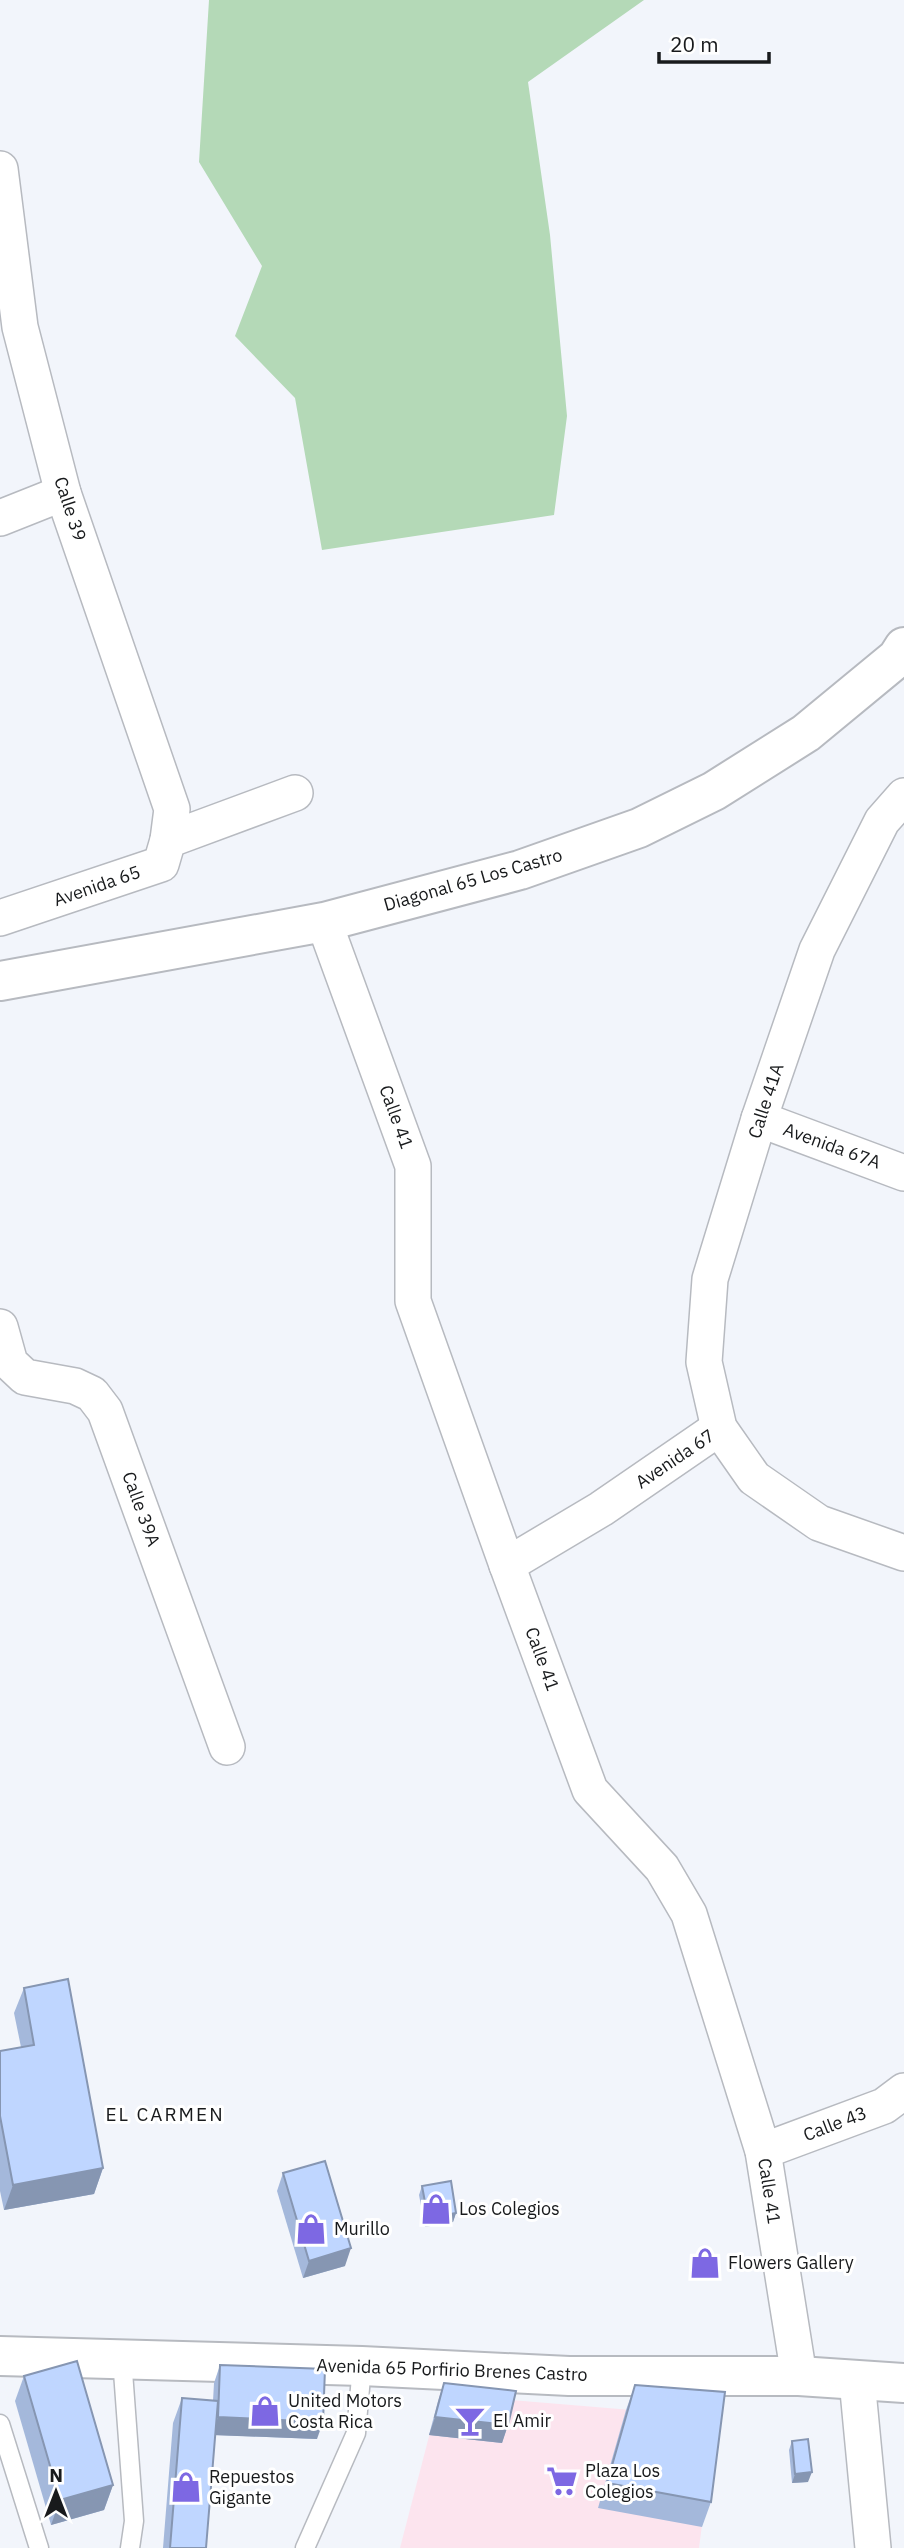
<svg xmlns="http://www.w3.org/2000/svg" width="904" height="2548" font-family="'IBM Plex Sans',sans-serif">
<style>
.commercial{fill:#fce4ee}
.green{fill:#b4d9b7}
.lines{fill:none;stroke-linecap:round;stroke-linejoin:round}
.service-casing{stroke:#b7bac0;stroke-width:21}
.minor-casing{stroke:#b7bac0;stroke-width:38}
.secondary-casing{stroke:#b7bac0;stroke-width:42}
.service{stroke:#fff;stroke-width:18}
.minor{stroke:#fff;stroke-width:35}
.secondary{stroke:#fff;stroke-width:38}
.wall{fill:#a4b8db}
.shaded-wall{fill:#8696b2}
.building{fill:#bfd6ff;stroke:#8696b2;stroke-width:2}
.labels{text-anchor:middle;stroke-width:6;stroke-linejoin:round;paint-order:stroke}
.street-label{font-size:18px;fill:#181a1c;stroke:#fff}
.poi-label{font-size:18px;fill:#181a1c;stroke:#fff;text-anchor:start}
.neighbourhood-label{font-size:19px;letter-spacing:2px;fill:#181a1c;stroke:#fff}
</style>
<rect width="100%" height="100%" fill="#f2f5fb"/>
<path class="commercial" d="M440,2394l276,23 -17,131h-299z"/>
<path class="green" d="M209,0h435l-116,82 22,153 17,181 -13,99 -232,35 -27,-152 -60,-62 27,-70 -63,-104z"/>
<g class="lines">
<defs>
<g id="service">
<path d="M122,2358l12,163 -4,27"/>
<path d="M0,2424l39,124"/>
<path d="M305,2548l51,-115 6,-67"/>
</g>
<g id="minor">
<path d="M0,169l20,158 43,166 109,316 -4,31"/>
<path d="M0,518l63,-25"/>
<path d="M904,796l-22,25 -65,129 -58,169 -49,160 -6,83 15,66 35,50 65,45 85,30"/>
<path d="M0,918l161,-54 7,-24 127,-47"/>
<path d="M324,922l89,244v135l94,264 83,225 72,78 27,46 74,237 36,225"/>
<path d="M759,1119l145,54"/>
<path d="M0,1327l10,36 15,14 50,9 17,8 13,17 122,336"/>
<path d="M507,1565l94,-56 118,-81"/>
<path d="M763,2151l121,-45 20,-15"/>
<path d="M857,2380l16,168"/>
</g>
<g id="secondary">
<path d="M0,981l324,-59 196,-52 119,-42 75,-37 92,-58 91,-75 7,-11"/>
<path d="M0,2356l362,10 207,10h230l105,7"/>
</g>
</defs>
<use href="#service" class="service-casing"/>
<use href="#minor" class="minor-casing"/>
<use href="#secondary" class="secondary-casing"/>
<use href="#service" class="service"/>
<use href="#minor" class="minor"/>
<use href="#secondary" class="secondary"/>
</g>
<g class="wall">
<path d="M24,1988l79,180 -9,26 -90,16 -4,-19v-140l21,-4 -7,-34z"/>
<path d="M283,2173l62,93 -42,12 -26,-87z"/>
<path d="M422,2186l34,27 -3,9 -28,5 -6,-32z"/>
<path d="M220,2365l97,74 -102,-4 -9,113h-43l10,-125 9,-25 31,3 1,-18z"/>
<path d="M24,2376l89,109 -9,25 -53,15 -36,-124z"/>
<path d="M444,2383l64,42 -6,18 -73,-8 9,-34z"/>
<path d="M635,2385l76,117 -9,25 -104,-19 28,-98z"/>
<path d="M792,2441l16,41 -16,1 -3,-33z"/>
</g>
<g class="shaded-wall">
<path d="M103,2168l-9,26 -90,16 9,-25z"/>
<path d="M456,2213l-3,9 -28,5 3,-9z"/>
<path d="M351,2248l-6,18 -42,12 6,-17z"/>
<path d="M218,2417l105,5 -6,17 -105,-4z"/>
<path d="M435,2417l73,8 -6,18 -73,-8z"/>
<path d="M812,2472l-4,10 -16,1 3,-9z"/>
<path d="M113,2485l-9,25 -53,15 9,-25z"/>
</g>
<g class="building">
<path d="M68,1979l35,189 -90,17 -13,-69v-65l34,-6 -10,-57z"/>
<path d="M325,2161l26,87 -42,13 -26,-88z"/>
<path d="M451,2181l5,32 -28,5 -6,-32z"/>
<path d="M77,2361l36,124 -53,15 -36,-124z"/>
<path d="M220,2365l105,4 -2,53 -105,-5z"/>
<path d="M444,2383l72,8 -8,34 -73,-8z"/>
<path d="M635,2385l90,7 -14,110 -104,-19z"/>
<path d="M182,2398l36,3 -12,147h-36z"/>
<path d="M808,2439l4,33 -17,2 -3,-33z"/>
</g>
<defs>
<symbol id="shop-bare" viewBox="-9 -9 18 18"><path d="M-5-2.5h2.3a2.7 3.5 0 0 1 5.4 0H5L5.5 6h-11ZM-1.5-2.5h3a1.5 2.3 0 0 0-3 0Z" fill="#7d68e3" stroke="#fff" stroke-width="2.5" paint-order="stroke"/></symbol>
<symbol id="bar-bare" viewBox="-9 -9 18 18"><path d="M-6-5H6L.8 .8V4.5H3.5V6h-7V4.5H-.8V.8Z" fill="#7d68e3" stroke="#fff" stroke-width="2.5" paint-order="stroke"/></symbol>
<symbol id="supermarket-bare" viewBox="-9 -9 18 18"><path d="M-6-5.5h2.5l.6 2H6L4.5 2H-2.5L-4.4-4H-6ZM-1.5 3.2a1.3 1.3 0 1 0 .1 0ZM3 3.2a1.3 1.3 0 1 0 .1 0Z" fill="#7d68e3" stroke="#fff" stroke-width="2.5" paint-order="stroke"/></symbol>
</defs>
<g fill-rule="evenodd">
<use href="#shop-bare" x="414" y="2187" width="44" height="44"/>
<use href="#shop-bare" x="289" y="2207" width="44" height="44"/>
<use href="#shop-bare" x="683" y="2241" width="44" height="44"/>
<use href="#shop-bare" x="243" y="2389" width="44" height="44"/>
<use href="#bar-bare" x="448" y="2399" width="44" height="44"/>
<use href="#supermarket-bare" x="540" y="2459" width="44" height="44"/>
<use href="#shop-bare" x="164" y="2465" width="44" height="44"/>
</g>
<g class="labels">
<g class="street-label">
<text transform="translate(70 509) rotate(72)" y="6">Calle 39</text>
<text transform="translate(473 880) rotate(-16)" y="6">Diagonal 65 Los Castro</text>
<text transform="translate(97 886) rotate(-19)" y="6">Avenida 65</text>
<text transform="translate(766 1101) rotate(-72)" y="6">Calle 41A</text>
<text transform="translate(396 1117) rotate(70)" y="6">Calle 41</text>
<text transform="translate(832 1146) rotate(20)" y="6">Avenida 67A</text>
<text transform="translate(675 1459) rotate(-34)" y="6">Avenida 67</text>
<text transform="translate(141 1509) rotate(70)" y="6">Calle 39A</text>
<text transform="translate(542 1659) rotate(70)" y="6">Calle 41</text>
<text transform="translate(835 2124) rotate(-21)" y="6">Calle 43</text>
<text transform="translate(769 2191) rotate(81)" y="6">Calle 41</text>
<text transform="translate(452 2370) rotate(2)" y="6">Avenida 65 Porfirio Brenes Castro</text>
</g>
<g class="poi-label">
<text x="459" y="2215">Los Colegios</text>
<text x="334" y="2235">Murillo</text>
<text x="728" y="2269">Flowers Gallery</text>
<text x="288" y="2407">United Motors<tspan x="288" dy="21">Costa Rica</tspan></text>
<text x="493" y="2427">El Amir</text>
<text x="585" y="2477">Plaza Los<tspan x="585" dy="21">Colegios</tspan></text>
<text x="209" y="2483">Repuestos<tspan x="209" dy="21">Gigante</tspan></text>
</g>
<g class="neighbourhood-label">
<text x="165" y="2121">EL CARMEN</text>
</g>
</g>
<g transform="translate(56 2492)" stroke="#ffffff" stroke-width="5" paint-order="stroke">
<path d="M0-5L12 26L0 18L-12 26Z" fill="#181a1c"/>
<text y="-10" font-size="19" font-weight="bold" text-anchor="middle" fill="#181a1c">N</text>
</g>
<path d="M659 52v10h110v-10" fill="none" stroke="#181a1c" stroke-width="3.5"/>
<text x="670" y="52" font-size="21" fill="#181a1c" stroke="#ffffff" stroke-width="5" paint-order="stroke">20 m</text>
</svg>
